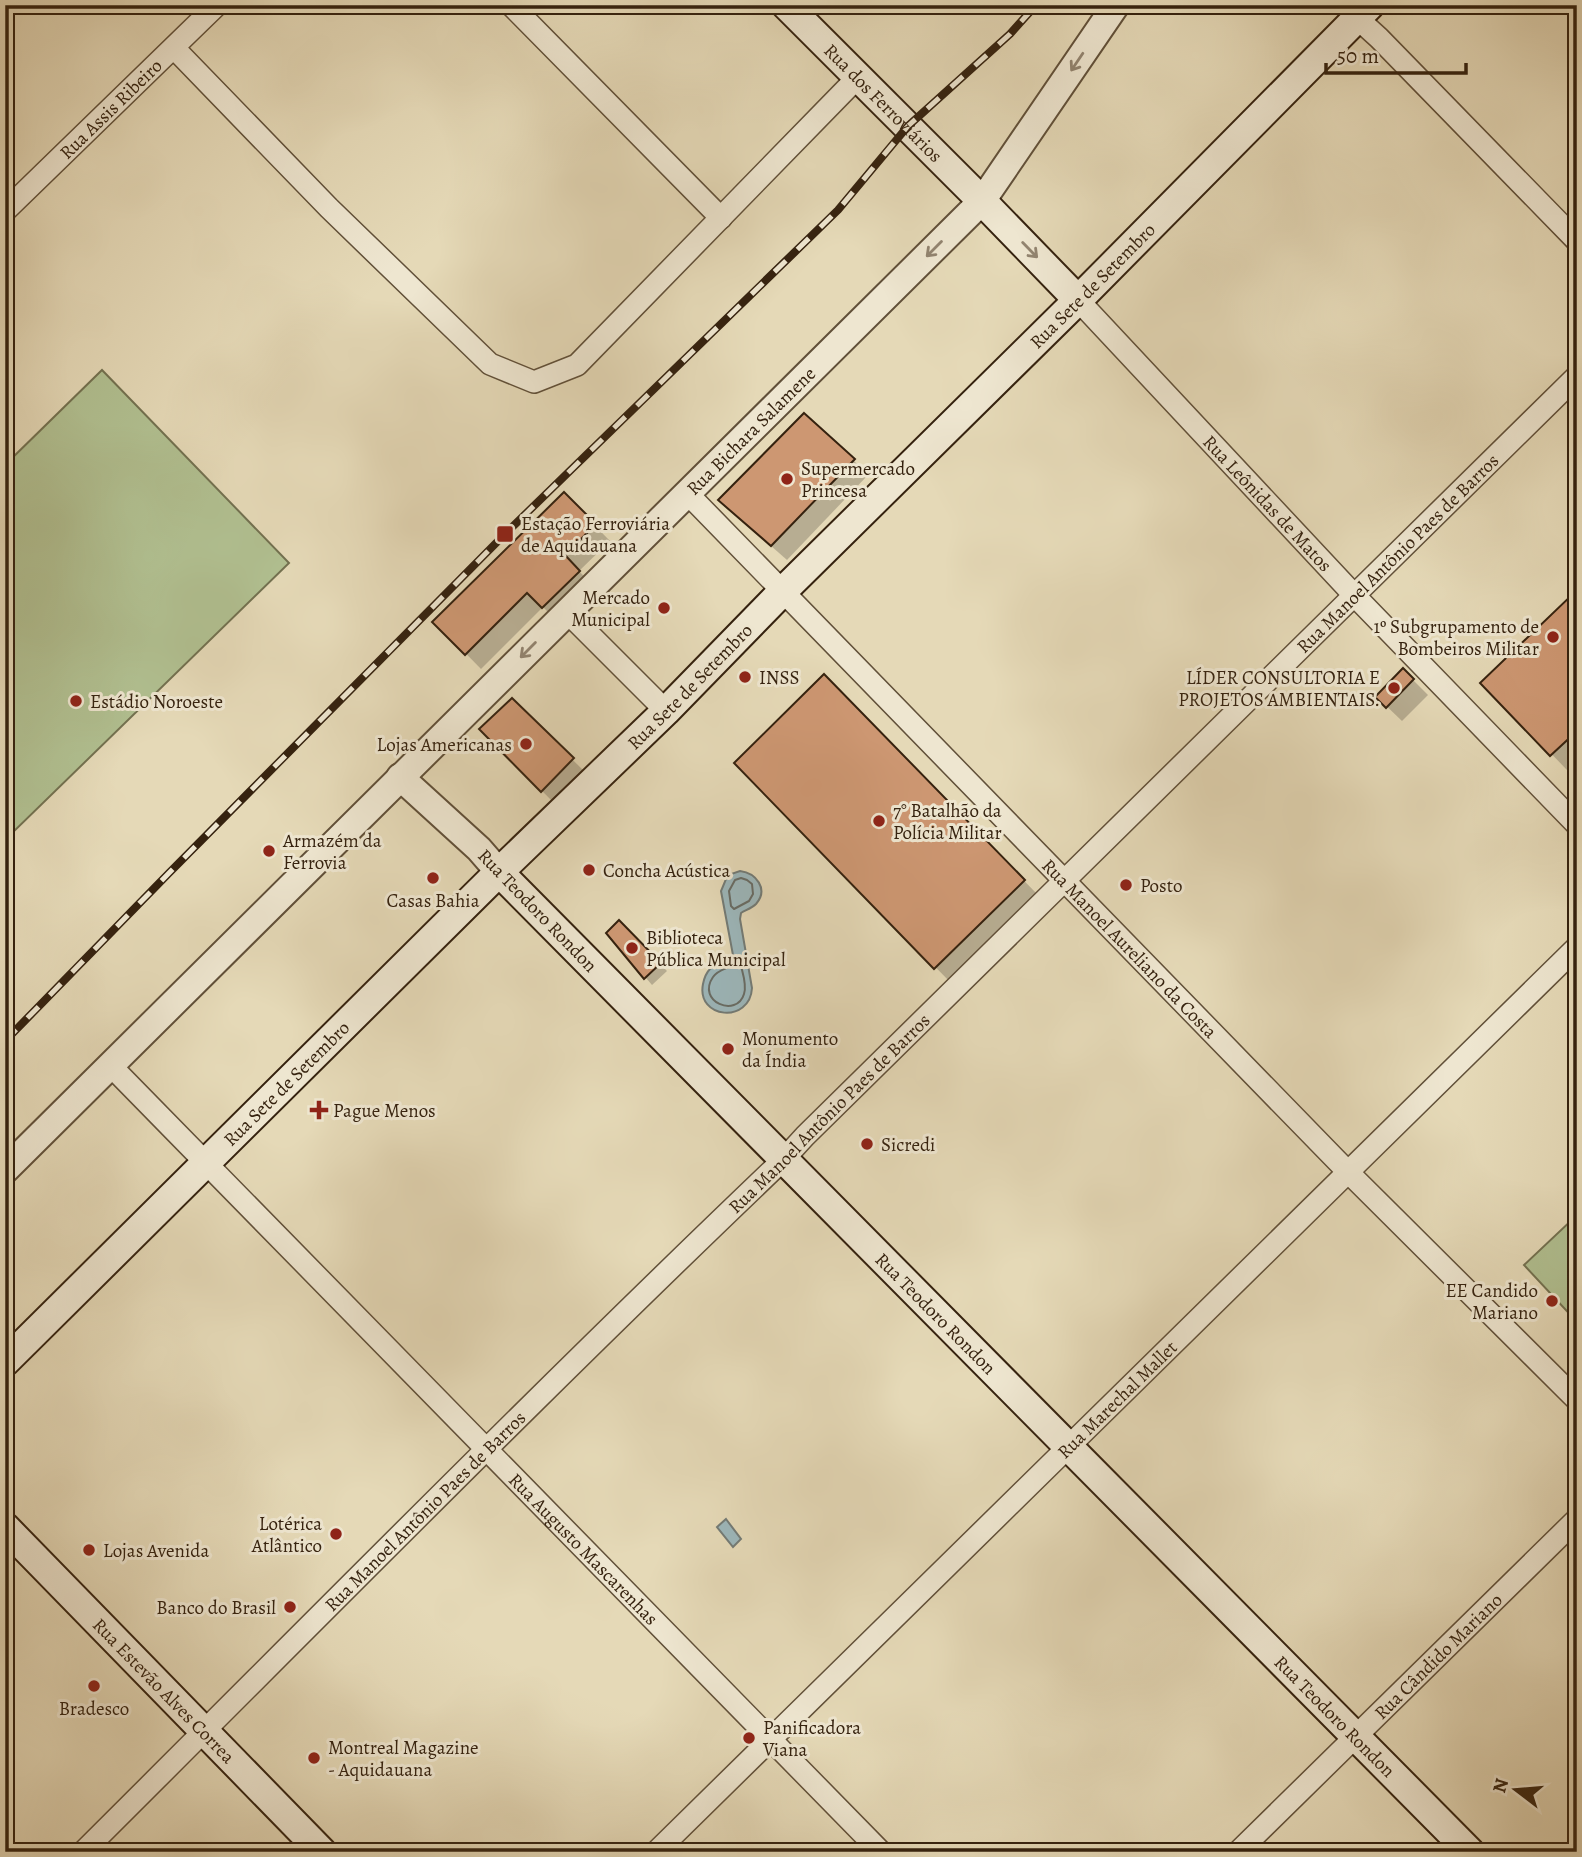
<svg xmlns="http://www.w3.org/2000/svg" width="1582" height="1857" font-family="Alegreya,serif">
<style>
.green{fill:#b1c091;stroke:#737150;stroke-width:2}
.water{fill:#9cb7bb;stroke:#737b76;stroke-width:2}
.shadow{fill:#0003}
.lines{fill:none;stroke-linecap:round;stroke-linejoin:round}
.shore{stroke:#686c65;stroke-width:2}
.building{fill:#cd9772;stroke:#35220f;stroke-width:2}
.minor-casing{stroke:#615039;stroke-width:24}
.tertiary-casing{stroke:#615039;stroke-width:30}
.secondary-casing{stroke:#35220f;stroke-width:32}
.minor{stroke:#eee6d0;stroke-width:21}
.tertiary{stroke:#eee6d0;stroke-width:26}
.secondary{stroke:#eee6d0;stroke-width:28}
.rail-casing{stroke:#35220f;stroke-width:8}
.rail{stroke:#eee6d0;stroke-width:5;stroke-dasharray:16;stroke-linecap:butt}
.oneway{stroke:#928470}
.poi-dot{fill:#8f2418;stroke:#eee6d0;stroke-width:2.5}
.labels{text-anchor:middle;stroke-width:6;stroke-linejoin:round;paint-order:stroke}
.street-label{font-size:19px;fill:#35220f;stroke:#eee6d0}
.poi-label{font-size:19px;fill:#35220f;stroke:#eee6d0;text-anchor:start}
</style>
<rect width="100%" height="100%" fill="#e5d9b7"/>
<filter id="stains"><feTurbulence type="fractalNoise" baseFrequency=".00286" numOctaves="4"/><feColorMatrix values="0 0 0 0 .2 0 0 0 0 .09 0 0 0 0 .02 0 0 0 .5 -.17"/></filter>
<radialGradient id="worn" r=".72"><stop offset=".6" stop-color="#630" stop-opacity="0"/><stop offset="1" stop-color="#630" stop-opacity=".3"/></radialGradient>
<g class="green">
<path d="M102,370l187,193 -284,277v-375z"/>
<path d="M1577,1215v107l-53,-57z"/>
</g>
<g class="water">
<path d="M740,871c16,2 29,18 16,33 -4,4 -10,6 -15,9l-1,6 12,69c-2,36 -56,31 -49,-4 1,-5 3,-11 7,-15 6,-5 13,-6 20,-9l3,-5 -12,-64 5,-12 5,-5z"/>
<path d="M726,1519l15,20 -8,8 -16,-20z"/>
</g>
<g class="shadow">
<path d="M853,460l15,15 -81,85 -51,-45z"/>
<path d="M564,494l46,47 -31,30 15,16 -36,35 -15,-15 -62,62 -46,-47z"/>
<path d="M1577,592v168l-10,10 -84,-87z"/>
<path d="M1403,670l25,25 -26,26 -25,-24z"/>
<path d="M824,676l215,220 -88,87 -215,-220z"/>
<path d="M512,700l72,71 -31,31 -72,-73z"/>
<path d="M619,923l48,48 -15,14 -44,-52z"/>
</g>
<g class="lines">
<g class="shore">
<path d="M741,878l6,2 5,4 1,10 -4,7 -15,8 -3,-3 -2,-15 6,-11z"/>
<path d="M737,963l4,3c2,8 6,19 3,28 -7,24 -48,8 -31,-17 5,-8 17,-9 24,-14z"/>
</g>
</g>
<g class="building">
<path d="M804,413l51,46 -84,87 -53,-46z"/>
<path d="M564,492l32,32 -31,31 15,16 -38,37 -15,-15 -62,62 -33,-33z"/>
<path d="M1577,590v141l-27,25 -70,-73z"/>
<path d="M1403,668l11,11 -28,29 -11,-11z"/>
<path d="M824,674l201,206 -91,89 -200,-206z"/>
<path d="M512,698l62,60 -33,34 -62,-63z"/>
<path d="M619,920l42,43 -17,16 -38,-46z"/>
</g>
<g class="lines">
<defs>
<g id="minor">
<path d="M511,5l210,213"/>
<path d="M1357,18l22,20 198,203"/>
<path d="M174,48l155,160 161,156 44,18 43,-17 281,-288"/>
<path id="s1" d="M5,211l212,-206"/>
<path id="s2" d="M1078,300l276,295 223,230"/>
<path id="s3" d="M687,493l661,679 229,228"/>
<path d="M567,612l99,99"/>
<path id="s4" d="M110,1065l771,787"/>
<path id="s5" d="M83,1852c233,-232 463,-466 701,-693l21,-23 772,-760"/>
<path id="s6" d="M656,1852l921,-905"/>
<path id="s7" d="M1238,1852l339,-333"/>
</g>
<g id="tertiary">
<path d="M400,777l79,72 20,23"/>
<path id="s8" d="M5,1170l977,-969 134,-196"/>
</g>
<g id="secondary">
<path id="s9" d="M786,5l196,196 96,99"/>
<path id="s10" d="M499,872l971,980"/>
<path id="s11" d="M5,1362l494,-490 167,-161 116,-119 296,-292 292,-295"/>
<path id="s12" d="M5,1527l317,325"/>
</g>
</defs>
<use href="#minor" class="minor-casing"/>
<use href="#tertiary" class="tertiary-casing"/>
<use href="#secondary" class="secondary-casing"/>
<use href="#minor" class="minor"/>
<use href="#tertiary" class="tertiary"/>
<use href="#secondary" class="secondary"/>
<defs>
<path id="rail" d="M5,1041l164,-168 336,-339 333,-324 70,-84 102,-92 26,-29"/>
</defs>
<use href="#rail" class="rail-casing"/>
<use href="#rail" class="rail"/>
</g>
<defs><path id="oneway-shaft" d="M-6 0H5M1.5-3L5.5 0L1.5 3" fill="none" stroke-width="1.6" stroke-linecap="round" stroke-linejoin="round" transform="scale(1.75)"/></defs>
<g class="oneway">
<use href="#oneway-shaft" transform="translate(1077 62) rotate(124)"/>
<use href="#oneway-shaft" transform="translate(934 249) rotate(135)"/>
<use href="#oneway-shaft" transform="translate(1030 250) rotate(46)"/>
<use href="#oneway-shaft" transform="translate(528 650) rotate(135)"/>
</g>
<g class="poi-dot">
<circle cx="787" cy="479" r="7"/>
<rect x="496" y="525" width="18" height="18" rx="3.5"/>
<circle cx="664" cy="608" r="7"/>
<circle cx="1553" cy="637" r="7"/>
<circle cx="745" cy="677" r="7"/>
<circle cx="1394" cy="688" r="7"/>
<circle cx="76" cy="701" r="7"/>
<circle cx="526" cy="744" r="7"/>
<circle cx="879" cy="821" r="7"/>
<circle cx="269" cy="851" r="7"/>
<circle cx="589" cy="870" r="7"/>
<circle cx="433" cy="878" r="7"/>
<circle cx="1126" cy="885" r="7"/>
<circle cx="632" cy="948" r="7"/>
<circle cx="728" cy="1049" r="7"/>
<path d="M315.5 1099.5h7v7h7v7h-7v7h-7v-7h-7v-7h7z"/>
<circle cx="867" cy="1144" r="7"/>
<circle cx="1552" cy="1301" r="7"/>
<circle cx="336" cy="1534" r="7"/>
<circle cx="89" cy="1550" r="7"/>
<circle cx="290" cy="1607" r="7"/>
<circle cx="94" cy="1686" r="7"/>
<circle cx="749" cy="1738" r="7"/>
<circle cx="314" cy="1758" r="7"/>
</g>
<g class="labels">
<g class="street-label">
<text dy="7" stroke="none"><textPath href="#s9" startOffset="138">Rua dos Ferroviários</textPath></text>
<text dy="7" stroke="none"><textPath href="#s1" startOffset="147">Rua Assis Ribeiro</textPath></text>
<text dy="7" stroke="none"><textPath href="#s11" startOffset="1530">Rua Sete de Setembro</textPath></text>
<text dy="7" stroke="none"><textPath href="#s8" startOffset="1050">Rua Bichara Salamene</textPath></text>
<text dy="7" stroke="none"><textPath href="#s2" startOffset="278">Rua Leônidas de Matos</textPath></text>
<text dy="7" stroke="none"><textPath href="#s5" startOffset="1848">Rua Manoel Antônio Paes de Barros</textPath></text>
<text dy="7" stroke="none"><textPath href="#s11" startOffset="962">Rua Sete de Setembro</textPath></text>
<text transform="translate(538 910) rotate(46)" y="7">Rua Teodoro Rondon</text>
<text dy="7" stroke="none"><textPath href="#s3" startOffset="635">Rua Manoel Aureliano da Costa</textPath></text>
<text dy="7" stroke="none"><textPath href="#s11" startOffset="396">Rua Sete de Setembro</textPath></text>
<text dy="7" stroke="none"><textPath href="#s5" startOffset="1050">Rua Manoel Antônio Paes de Barros</textPath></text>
<text dy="7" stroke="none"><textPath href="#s10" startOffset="621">Rua Teodoro Rondon</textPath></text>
<text dy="7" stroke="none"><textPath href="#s6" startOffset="646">Rua Marechal Mallet</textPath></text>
<text dy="7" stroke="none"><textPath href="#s5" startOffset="483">Rua Manoel Antônio Paes de Barros</textPath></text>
<text dy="7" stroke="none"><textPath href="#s4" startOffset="677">Rua Augusto Mascarenhas</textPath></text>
<text dy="7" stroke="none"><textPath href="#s7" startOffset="280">Rua Cândido Mariano</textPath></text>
<text dy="7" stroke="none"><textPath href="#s12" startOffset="228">Rua Estevão Alves Correa</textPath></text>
<text dy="7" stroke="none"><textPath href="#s10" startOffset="1188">Rua Teodoro Rondon</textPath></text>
</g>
<g class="poi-label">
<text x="801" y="475">Supermercado<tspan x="801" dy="22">Princesa</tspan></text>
<text x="521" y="530">Estação Ferroviária<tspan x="521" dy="22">de Aquidauana</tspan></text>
<text x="650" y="604" text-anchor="end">Mercado<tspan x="650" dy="22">Municipal</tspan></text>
<text x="1539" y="633" text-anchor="end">1º Subgrupamento de<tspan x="1539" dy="22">Bombeiros Militar</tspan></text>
<text x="759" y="684">INSS</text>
<text x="1380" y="684" text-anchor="end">LÍDER CONSULTORIA E<tspan x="1380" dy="22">PROJETOS AMBIENTAIS.</tspan></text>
<text x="90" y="708">Estádio Noroeste</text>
<text x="512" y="751" text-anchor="end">Lojas Americanas</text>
<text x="893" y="817">7° Batalhão da<tspan x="893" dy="22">Polícia Militar</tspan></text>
<text x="283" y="847">Armazém da<tspan x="283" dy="22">Ferrovia</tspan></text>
<text x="603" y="877">Concha Acústica</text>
<text x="1140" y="892">Posto</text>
<text x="433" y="907" text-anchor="middle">Casas Bahia</text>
<text x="646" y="944">Biblioteca<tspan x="646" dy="22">Pública Municipal</tspan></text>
<text x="742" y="1045">Monumento<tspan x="742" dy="22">da Índia</tspan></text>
<text x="333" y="1117">Pague Menos</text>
<text x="881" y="1151">Sicredi</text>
<text x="1538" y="1297" text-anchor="end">EE Candido<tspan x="1538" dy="22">Mariano</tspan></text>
<text x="322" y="1530" text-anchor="end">Lotérica<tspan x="322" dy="22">Atlântico</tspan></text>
<text x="103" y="1557">Lojas Avenida</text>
<text x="276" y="1614" text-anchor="end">Banco do Brasil</text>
<text x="94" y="1715" text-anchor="middle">Bradesco</text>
<text x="763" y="1734">Panificadora<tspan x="763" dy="22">Viana</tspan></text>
<text x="328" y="1754">Montreal Magazine<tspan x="328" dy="22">- Aquidauana</tspan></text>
</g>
</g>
<rect width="1582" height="1857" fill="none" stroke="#e5d9b7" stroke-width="28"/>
<rect x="7" y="7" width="1568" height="1843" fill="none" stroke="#35220f" stroke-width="3.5"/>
<rect x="14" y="14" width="1554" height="1829" fill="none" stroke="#35220f" stroke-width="2"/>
<g transform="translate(1516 1790) rotate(286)" stroke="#eee6d0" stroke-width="5" paint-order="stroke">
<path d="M0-5L12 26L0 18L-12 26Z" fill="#35220f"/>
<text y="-10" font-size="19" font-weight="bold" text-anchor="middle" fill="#35220f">N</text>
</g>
<path d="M1326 63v10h140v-10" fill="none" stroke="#35220f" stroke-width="3.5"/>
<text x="1337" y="63" font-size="21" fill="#35220f" stroke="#eee6d0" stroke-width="5" paint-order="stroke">50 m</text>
<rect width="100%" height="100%" filter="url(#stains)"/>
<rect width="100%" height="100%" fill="url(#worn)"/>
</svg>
